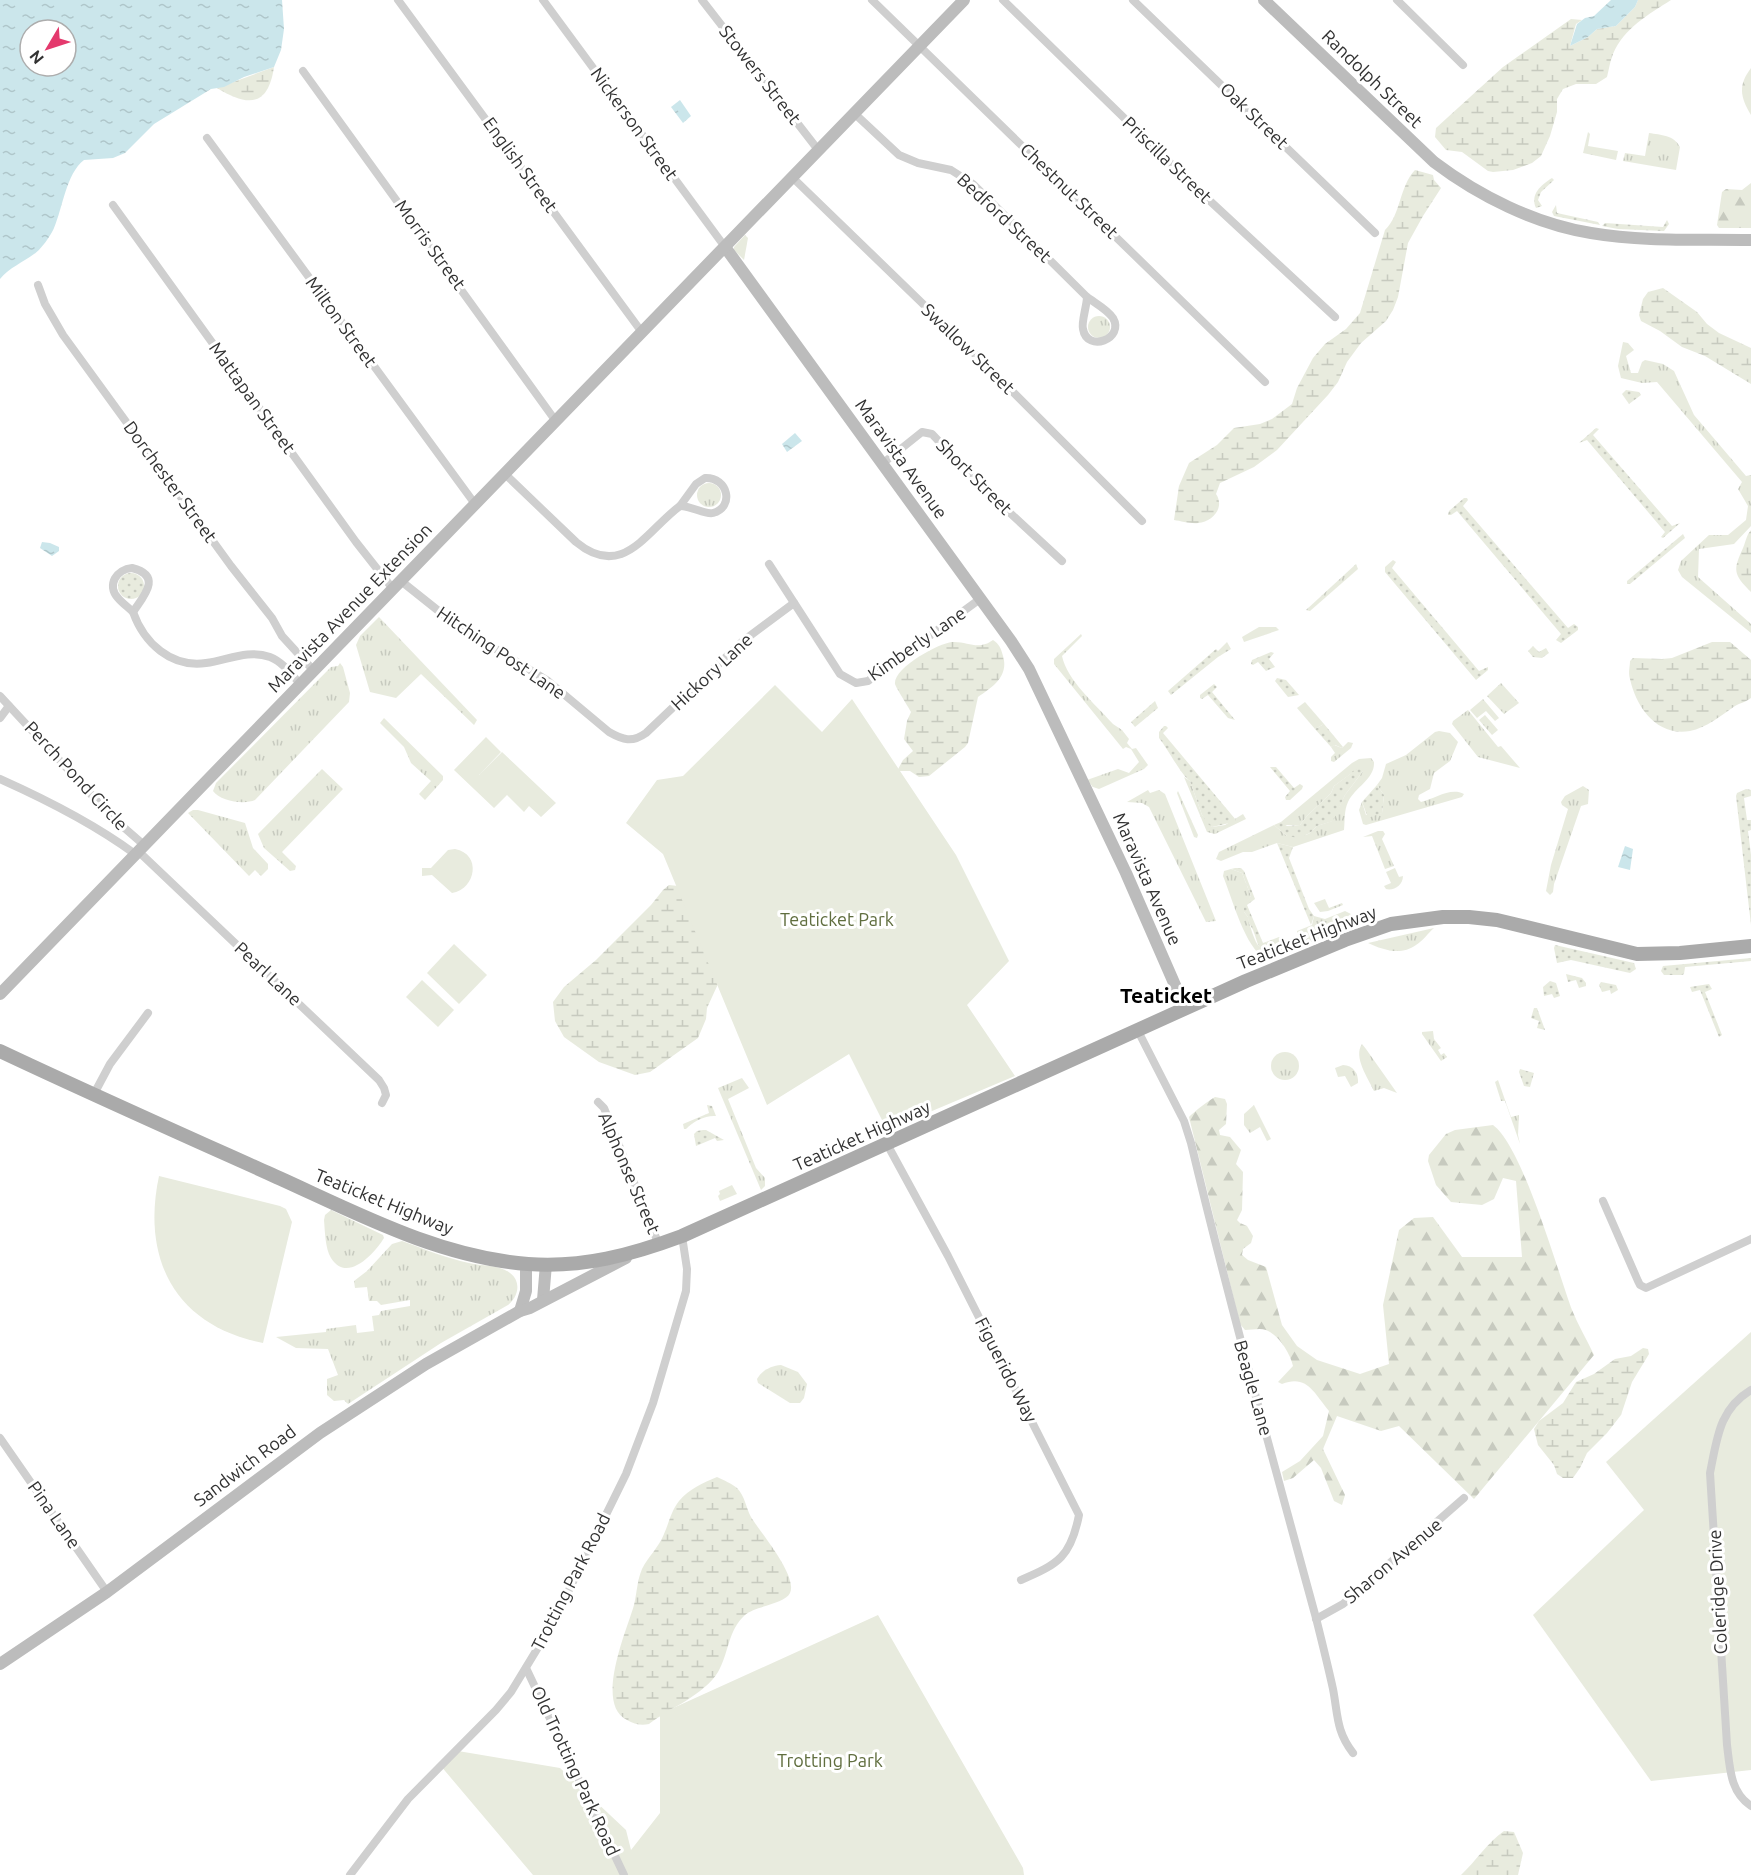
<svg xmlns="http://www.w3.org/2000/svg" width="1751" height="1875" font-family="Ubuntu,sans-serif">
<style>
.grass{fill:url(#grass-tufts)}
.forest{fill:url(#forest-firs)}
.wetland{fill:url(#wetland-marsh)}
.park{fill:#e8ebde}
.garden{fill:url(#garden-dots)}
.water{fill:url(#water-ripples);fill-rule:evenodd}
.lines{fill:none;stroke-linecap:round;stroke-linejoin:round}
.street{stroke:#cfcfcf;stroke-width:8}
.secondary{stroke:#bcbcbc;stroke-width:12}
.primary{stroke:#aaa;stroke-width:14}
.labels{text-anchor:middle;stroke-width:6;stroke-linejoin:round;paint-order:stroke}
.street-label{font-size:18px;fill:#323232;stroke:#fff}
.park-label{font-size:18px;fill:#606e3f;stroke:#fff}
.quarter-label{font-size:21px;font-weight:bold;fill:#000;stroke:#fff}
</style>
<defs>
<pattern id="grass-tufts" width="24" height="20" patternUnits="userSpaceOnUse" patternTransform="scale(1.5)"><rect width="24" height="20" fill="#e8ebde"/><path d="M3 7l-1-3M5 7V3M7 7l1-3M15 17l-1-3M17 17v-4M19 17l1-3" fill="none" stroke="#c7cabf"/></pattern>
<pattern id="forest-firs" width="22" height="20" patternUnits="userSpaceOnUse" patternTransform="scale(1.5)"><rect width="22" height="20" fill="#e8ebde"/><path d="M5 1l3.5 6h-7zM16 11l3.5 6h-7z" fill="#c7cabf"/></pattern>
<pattern id="wetland-marsh" width="20" height="14" patternUnits="userSpaceOnUse" patternTransform="scale(1.5)"><rect width="20" height="14" fill="#e8ebde"/><path d="M1 5h8M5 5V1M11 12h8M15 12V8" fill="none" stroke="#c7cabf"/></pattern>
<pattern id="garden-dots" width="8" height="8" patternUnits="userSpaceOnUse" patternTransform="scale(1.5)"><rect width="8" height="8" fill="#e8ebde"/><path d="M2 2h.1M6 6h.1" fill="none" stroke="#c7cabf" stroke-width="1.8" stroke-linecap="round"/></pattern>
<pattern id="water-ripples" width="26" height="14" patternUnits="userSpaceOnUse" patternTransform="scale(1.5)"><rect width="26" height="14" fill="#cbe6eb"/><path d="M2 4q2-2 4 0t4 0M15 11q2-2 4 0t4 0" fill="none" stroke="#afc6ca"/></pattern>
</defs>
<rect width="100%" height="100%" fill="#fff"/>
<g class="grass">
<path d="M1588,132l2,2 -2,12 30,5 -2,9 -33,-7z"/>
<path d="M1649,133c12,2 25,2 31,14l-4,23 -53,-9 2,-8 20,3z"/>
<path d="M745,235l3,3 -4,22 -10,-10v-3z"/>
<circle cx="1099" cy="327" r="11"/>
<path d="M1623,342l5,1 6,7 -8,6 5,17h7l4,-11 3,-2 18,4 11,7 20,44 52,61 5,-1v51l-17,18 -35,5 -1,28 53,47v9l-69,-56 -4,-7 3,-9 28,-26h19l18,-15 2,-14 -10,-17 4,-7 -85,-100 -15,1 -21,-5 -3,-12z"/>
<circle cx="709" cy="495" r="12"/>
<path d="M1356,564l2,5 -48,42 -4,-1z"/>
<path d="M379,617l98,103 -3,5 -53,-51 -25,24 -26,-6 -14,-47 4,-9z"/>
<path d="M1259,627h17l3,3 -35,12 -2,-5z"/>
<path d="M1081,634l1,2 -20,20c5,24 33,48 51,68l9,6 7,9 -2,4 5,6 4,-1 12,17 -4,4 -45,20 -6,-2 -6,-7 31,-11 11,4 10,-11 -8,-13 -5,-2 -3,2 -69,-85v-5z"/>
<path d="M340,663l3,4 7,26 -1,9 -94,98c-11,5 -35,1 -42,-9l3,-8 115,-116 7,-1z"/>
<path d="M1501,683l18,20 -15,11 -17,-18z"/>
<path d="M1483,699l16,19 -4,3 -9,-10 -9,7 -7,-8z"/>
<path d="M1305,702l19,22 -9,5 -18,-21z"/>
<path d="M1468,710l30,37 3,-1 19,22 -42,-11 -26,-33 1,-3z"/>
<path d="M1485,715l13,15 -6,5 -13,-15z"/>
<path d="M384,718l59,58v4l-18,20 -6,-6 12,-13 -20,-18 -7,-16 -24,-24z"/>
<path d="M1439,731l11,2 8,9 -8,19 -16,12 -4,16 -11,6 -1,4 3,3c14,-3 29,-15 43,-8l-2,3 -96,28 -3,-1 -4,-14 3,-8 4,13 16,-2 2,-18 -7,-10 5,-7 4,-14 20,-9 29,-23z"/>
<path d="M1348,742l5,1 -2,5 -17,14 -3,-1v-4l4,-4 -4,-6 3,-2 8,3z"/>
<path d="M1371,758l3,4c1,17 -19,25 -26,40 -4,8 -3,19 -4,28l-51,17 -16,-4 -25,9h-9l-22,9 -5,-2 3,-7 55,-27 13,11 19,-1 4,-2 7,-7 15,-5 13,-26 18,-24 -11,2 -18,13 -3,7 -24,23 -7,9h-17l-2,-3 71,-59 7,-4z"/>
<path d="M322,769l21,20 -61,63 14,14 -1,4 -5,1 -26,-23 -6,-14z"/>
<path d="M1184,777l6,4 12,34 10,12 13,-2 18,-11 3,5 -31,15 -8,-2z"/>
<path d="M1583,786l6,4 -1,14 -7,2 -27,78 -1,8 -3,3 -4,-4 5,-26 17,-56 -6,-4 -1,-3 4,-6z"/>
<path d="M1148,790l2,3 9,-3 6,4 51,127 -10,1 -57,-115 -7,-4 -15,-1z"/>
<path d="M1178,791l20,44 -1,3 -3,-1 -17,-44z"/>
<path d="M193,810h5l47,13 8,25 15,16v5l-7,7 -6,-6 -6,6 -61,-63z"/>
<path d="M1378,831h5l2,3 -3,5 12,27 -9,3 -13,-33 -9,1z"/>
<path d="M1395,868l4,9 4,-1c0,9 -9,15 -17,13l-2,-3 7,-3 -5,-11z"/>
<path d="M1231,869l11,4 9,23 -7,10v6l4,5c0,4 7,25 10,28 3,4 8,7 12,10l7,-10 -7,1 -4,-4 13,-5 8,5 1,5 -3,5 -19,8c-22,-14 -33,-60 -43,-84l1,-5z"/>
<path d="M1325,899l4,9 13,-5 1,2 -15,6 -8,1 -6,-9z"/>
<path d="M1345,911l6,3 2,12 -44,17c-6,-1 -12,-6 -12,-12l15,-6 2,-9 11,3z"/>
<path d="M1434,928c-6,5 -11,13 -18,17 -15,11 -33,5 -48,-2z"/>
<path d="M1433,1031l1,8 7,9 -3,2 3,5 3,-2 3,4 -6,4 -19,-27v-2z"/>
<path d="M1362,1044l4,5 31,44 -13,-5 -10,3c-6,-13 -21,-34 -12,-47z"/>
<circle cx="1285" cy="1066" r="14"/>
<path d="M1343,1065c10,0 16,9 15,18l-7,4 -6,-11 -7,1 -3,-9z"/>
<path d="M742,1078l7,10 -21,11 28,69 9,10v8l-4,4 -43,-102z"/>
<path d="M1498,1080l13,37 8,-2 -1,20 2,9 -15,-43h-4l-6,-19z"/>
<path d="M1254,1105l17,34 -4,2 -7,-14 -10,6 -6,-8v-11z"/>
<path d="M732,1185l5,9 -17,7 -2,-5 2,-2 -1,-3z"/>
<path d="M331,1210l52,25 1,3c-9,15 -37,46 -53,20 -6,-10 -6,-27 -7,-38l1,-5z"/>
<path d="M402,1241c22,8 44,17 67,22 13,3 31,2 41,10 12,9 8,24 -2,32l-67,38 -93,61 -4,-4 -10,1 -7,-6v-16l11,-4 -10,-26 -32,-1 -20,-11 50,-5v-3l30,-4 1,8 17,-2 -2,-15 7,-1 2,-4 29,-5v-6l-29,5 -4,-4h-8l-2,-14 -12,1 -1,-7 13,-10 25,-27z"/>
<path d="M781,1365l17,7 9,12 -3,14 -4,5h-10l-32,-20 -1,-4c5,-9 14,-13 24,-14z"/>
</g>
<g class="forest">
<path d="M1751,68v47c-11,-18 -13,-30 0,-47z"/>
<path d="M1751,183v45h-32l-2,-3 5,-33 4,-3 16,1z"/>
<path d="M1215,1097l10,2 2,5 -1,20 -7,6 1,5 10,2 11,13 -5,14 7,8 -1,38 -5,10 3,3 7,3 6,10 -2,7 -8,6 -1,6 6,5 18,7 16,58 15,21 20,14 43,14 29,-10 -6,-59 16,-75 15,-12 19,-1 29,40h60l-6,-76 -13,-3 -9,21 -12,6 -31,-3 -15,-17 -8,-24 1,-6 17,-21 9,-4 38,-5c30,22 64,145 79,185 6,15 15,30 22,45l-120,144 -75,-73 -18,5 -44,-15 -14,33 22,46 -3,10 -8,-4 -13,-33 -7,-8 -21,18 -9,3 -2,-9 18,-11 23,-25 6,-25c-15,-18 -22,-37 -47,-27l-4,-2 15,-16c-3,-13 -14,-31 -27,-36 -6,-2 -14,0 -21,0l-5,-6 -51,-207c6,-6 19,-16 26,-20z"/>
</g>
<g class="wetland">
<path d="M1638,0h33c-22,14 -47,28 -58,54 -3,7 -4,15 -6,23l-11,7h-20l-13,5 -6,10v13l-7,24 -9,20 -9,7 -19,7 -20,2 -5,-1 -26,-19 -16,-2 -11,-13 1,-9 67,-61 68,-48 11,1 -6,4 -6,22 18,-9 9,-8 19,-3 19,-19z"/>
<path d="M274,67c-6,40 -26,40 -57,21z"/>
<path d="M1415,170l18,5 1,5 7,8 -18,28 -15,27 -10,54 -5,13 -7,11 -25,22 -14,19 -9,20 -10,13 -51,55 -23,17 -34,16 -4,11c9,13 -3,28 -18,29 -7,1 -17,-2 -24,-3l5,-34 10,-23 28,-18 17,-17 26,-4 12,-5 20,-15 5,-16 16,-30 12,-14 21,-15 14,-16 25,-83c16,-15 14,-43 30,-60z"/>
<path d="M1663,288l34,24 10,12 12,9 32,15v36l-46,-28 -23,-9 -22,-16 -19,-10 -2,-6 4,-16 5,-7z"/>
<path d="M1751,530v62c-18,-18 -18,-22 -8,-44 3,-7 3,-12 8,-18z"/>
<path d="M993,640c6,4 8,8 10,16 6,20 -10,31 -25,41l-10,46 -3,4 -36,29 -10,1 -9,-6h-13l6,-11 10,-9 -9,-12 3,-18 4,-9c-2,-4 -16,-26 -16,-28 -2,-16 44,-41 57,-42 16,-1 26,9 41,-2z"/>
<path d="M1712,642h18l21,18v38c-5,4 -11,5 -16,8 -13,9 -29,22 -45,25 -33,6 -54,-24 -60,-52 -2,-7 0,-12 0,-18l3,-3 29,1 10,-1z"/>
<path d="M669,885l9,1 40,98 -11,24 -1,11 -8,19 -48,34 -15,3 -36,-13 -35,-25 -9,-16 -2,-19 11,-15 32,-27 55,-55 12,-15z"/>
<path d="M1643,1348l5,1 1,5 -17,28 -11,33 -14,18 -20,20 -7,15 -7,10h-10l-6,-4 -3,-9 -16,-20 -4,-16 5,-8 24,-18 13,-21 18,-8 21,-15 16,-3z"/>
<path d="M717,1477c7,3 15,7 20,11 8,8 9,20 14,29 9,15 47,59 39,76 -5,11 -35,13 -45,22 -17,15 -16,38 -27,57 -14,23 -48,36 -69,52 -8,2 -15,0 -22,-4 -33,-16 0,-90 7,-115 3,-13 3,-24 8,-36 6,-12 17,-22 22,-35 5,-11 7,-23 15,-33 10,-12 24,-18 38,-24z"/>
<path d="M1504,1831l10,1 9,21 -5,22h-57c15,-14 26,-32 43,-44z"/>
</g>
<g class="park">
<path d="M775,685l47,47 30,-33 104,156 53,106 -42,44 48,71 -128,54 -38,-76 -82,51 -104,-251 -37,-31 31,-43 26,-4z"/>
<path d="M486,737l15,15 -22,23 23,-23 54,51 -15,14 -12,-11 -5,6 -17,-17 -13,13 -40,-38z"/>
<path d="M455,849c27,5 21,40 -3,44l-20,-18 -10,1v-8h9l17,-18z"/>
<path d="M454,944l33,31 -28,29 -32,-31z"/>
<path d="M422,980l32,30 -16,17 -32,-30z"/>
<path d="M159,1176l121,30 6,3 6,13 -29,121c-87,-17 -122,-83 -104,-167z"/>
<path d="M1751,1332v438l-100,11 -118,-166 111,-105 -38,-48z"/>
<path d="M878,1615l145,253 1,7h-491l-93,-110 18,-14 102,17 66,62 5,20 29,-37v-99z"/>
</g>
<g class="garden">
<path d="M1552,178l2,2 -13,12 -3,8 4,6 -6,2c-6,-14 5,-23 16,-30z"/>
<path d="M1556,205l1,8 41,9 2,3 -46,-9 -2,-4z"/>
<path d="M1667,220l2,4 -5,7 -46,-2 -16,-3 3,-3 58,4z"/>
<path d="M1626,390l13,2 2,3 -12,9 -7,-10z"/>
<path d="M1596,428l3,1 -6,6 79,91 8,-3 -17,15 -2,-1 4,-5 -78,-92 -8,3z"/>
<path d="M1464,498h3l1,2 -5,6 105,122 6,-4 4,3v3l-17,13 -5,-3 5,-6 -104,-123 -6,4h-3l1,-4z"/>
<path d="M1683,534l2,4 -55,46h-3v-3z"/>
<path d="M1393,560l3,2 -4,6 87,103 9,-4v3l-12,10 -91,-108v-5z"/>
<circle cx="131" cy="586" r="13"/>
<path d="M1227,642l4,7 -13,8 -47,38 -3,-4 48,-42 2,2z"/>
<path d="M1533,646l6,6 7,-4 3,5 -7,5 -9,-1 -5,-6z"/>
<path d="M1271,652l3,1 -5,6 6,8 -9,4 -8,-9 -5,3 -2,-1 1,-4z"/>
<path d="M1277,678l9,2 13,15 -11,2 -13,-16z"/>
<path d="M1214,684l3,3 -5,5 23,28 -7,-2 -20,-23 -6,4 -2,-1v-3z"/>
<path d="M1155,701l3,7 -23,19 -4,-5z"/>
<path d="M1324,724l19,23 -1,1 -7,-3 -4,2 -16,-18z"/>
<path d="M1164,726h2l2,2 -5,5 73,87 -2,2 -22,5 -4,-3 -6,-9 -12,-34c-9,-6 -22,-32 -31,-43v-6z"/>
<path d="M1361,766l3,2 -1,3 -18,24 -12,26 -16,5 -7,7 -11,5 -12,-2 -13,-11 7,-3 6,4 13,-1 7,-9 24,-23 3,-7z"/>
<path d="M1270,767h6l18,21 6,-4 3,2 -1,3 -12,11h-4l-1,-3 5,-6z"/>
<path d="M1377,785l7,10 -2,18 -14,5 -6,-16z"/>
<path d="M1746,789l5,1v6l-7,2 3,22h4v10l-3,1 3,24v70l-15,-129 1,-3z"/>
<path d="M1277,843l16,4 -4,11 20,51 5,7 -3,9z"/>
<path d="M1235,868h6l3,3 11,28 -8,6 16,38 3,-1 4,4 5,-1 4,1v6l-6,3c-16,-3 -15,-13 -20,-25 -3,-6 -5,-7 -5,-13l-4,-5v-8l7,-8 -9,-23 -11,-4z"/>
<path d="M1555,945l79,18 2,6 -6,4 -59,-13 -14,3 -3,-15z"/>
<path d="M1751,958v3l-66,6 -1,7 -2,1h-18l-3,-4 2,-5z"/>
<path d="M1566,974l16,4 4,5v3l-7,2 -3,-8 -8,2z"/>
<path d="M1550,981l6,2 4,13 -6,2 -2,-4 -8,2 -1,-9z"/>
<path d="M1601,982l15,3 2,5 -7,4 -1,-4 -8,2 -3,-7z"/>
<path d="M1709,984l3,5 -7,3 17,43 -3,2 -19,-47 -8,2 -2,-5z"/>
<path d="M1534,1008h3l8,22 -8,-2 2,-7 -8,-3z"/>
<path d="M1520,1069l14,4 -4,14 -6,-1 -5,-14z"/>
<path d="M707,1105l5,1 4,10c-10,-1 -23,5 -30,13h-2l-1,-5 26,-11z"/>
<path d="M703,1130h3l18,10 -7,1 -2,-3 -19,8 -2,-12 3,-3z"/>
</g>
<g class="water">
<path d="M0,0h282l2,29 -3,21 -7,17 -30,10 -20,10 -13,2 -57,35 -29,29 -12,5 -29,2c-18,14 -21,47 -30,68 -3,7 -13,22 -20,26 -11,8 -25,14 -34,25zM30,30h36v36h-36z"/>
<path d="M1611,0h27l-3,7 -19,19 -19,3 -9,8 -18,9 7,-22 8,-6 9,-2z"/>
<path d="M680,100l11,16 -8,7 -12,-16z"/>
<path d="M795,433l7,8 -15,11 -5,-8z"/>
<path d="M42,542l8,1 9,4v4l-7,5 -12,-8z"/>
<path d="M1625,846l8,3 -3,21 -12,-3z"/>
</g>
<g class="lines">
<g class="street">
<path d="M398,0l243,331"/>
<path d="M543,0l182,247"/>
<path d="M702,0l117,151"/>
<path d="M872,0l393,382"/>
<path d="M1003,0l193,188 139,129"/>
<path d="M1133,0l242,233"/>
<path d="M1397,0l66,65"/>
<path d="M303,71l252,349"/>
<path d="M855,114l44,41 19,8 33,7 22,14 114,113"/>
<path d="M207,138l268,366"/>
<path d="M793,178l194,188 155,155"/>
<path d="M113,205l243,337 37,47"/>
<path d="M38,285l7,19 18,31 168,231 41,52 10,18 32,35"/>
<path d="M1087,297c8,6 21,13 26,21 12,21 -26,35 -30,11 -2,-6 4,-24 4,-32z"/>
<path d="M882,464l40,-32 10,2 51,54 79,73"/>
<path d="M505,474l71,68c47,39 71,-12 104,-36"/>
<path d="M705,478c23,-1 30,29 8,35 -8,2 -21,-7 -33,-7l16,-22z"/>
<path d="M769,564l71,110 16,9 12,-2 112,-82"/>
<path d="M132,568c32,8 10,30 1,44 -5,-5 -11,-9 -15,-14 -12,-13 -1,-29 14,-30z"/>
<path d="M401,581l54,43 93,57 61,51c14,8 23,11 37,1l97,-92 51,-38"/>
<path d="M133,612c11,31 38,56 73,51 22,-3 42,-14 64,-6 13,5 22,18 31,28"/>
<path d="M0,696l113,122 31,27"/>
<path d="M0,718l9,-12"/>
<path d="M0,779c47,21 93,44 135,75"/>
<path d="M138,851l241,229 5,8 2,7 -4,8"/>
<path d="M1137,1029l47,92 7,22c38,159 82,317 125,475 6,24 12,48 17,71 5,26 3,42 20,64"/>
<path d="M94,1094l16,-30 38,-51"/>
<path d="M598,1102l6,6 55,137"/>
<path d="M887,1144l61,112 131,259c-8,41 -20,49 -58,65"/>
<path d="M1603,1201l35,80 2,4 6,3 105,-49"/>
<path d="M1751,1390c-32,19 -34,49 -41,83l17,272c3,23 3,47 24,61"/>
<path d="M0,1438l107,154"/>
<path d="M1316,1619l27,-15 121,-106"/>
<path d="M526,1668l98,207"/>
<path d="M350,1875l58,-76 88,-89 15,-18 31,-51 25,-47 59,-120 27,-71 33,-112 1,-22 -5,-33"/>
</g>
<g class="secondary">
<path d="M1264,0l170,162c45,34 101,62 157,71 53,9 107,6 160,7"/>
<path d="M725,247l286,394 18,28 97,204 59,135"/>
<path d="M0,994l964,-994"/>
<path d="M543,1300l3,-36"/>
<path d="M520,1311l6,-20v-27"/>
<path d="M0,1664l107,-72 213,-159 106,-69 94,-53 10,-3 96,-50"/>
</g>
<path class="primary" d="M0,1051c89,42 179,82 268,122 83,37 168,84 260,91 55,4 103,-9 154,-28l564,-255 99,-41 46,-16 52,-7h26l28,3 140,34 43,-1 71,-7"/>
</g>
<g class="labels">
<g class="street-label">
<text transform="translate(760 75) rotate(52)" y="6">Stowers Street</text>
<text transform="translate(1372 79) rotate(44)" y="6">Randolph Street</text>
<text transform="translate(1254 116) rotate(44)" y="6">Oak Street</text>
<text transform="translate(634 124) rotate(54)" y="6">Nickerson Street</text>
<text transform="translate(1167 160) rotate(44)" y="6">Priscilla Street</text>
<text transform="translate(520 165) rotate(54)" y="6">English Street</text>
<text transform="translate(1069 191) rotate(44)" y="6">Chestnut Street</text>
<text transform="translate(1004 218) rotate(43)" y="6">Bedford Street</text>
<text transform="translate(430 245) rotate(54)" y="6">Morris Street</text>
<text transform="translate(341 322) rotate(54)" y="6">Milton Street</text>
<text transform="translate(968 349) rotate(44)" y="6">Swallow Street</text>
<text transform="translate(252 398) rotate(54)" y="6">Mattapan Street</text>
<text transform="translate(901 459) rotate(54)" y="6">Maravista Avenue</text>
<text transform="translate(974 477) rotate(45)" y="6">Short Street</text>
<text transform="translate(170 482) rotate(54)" y="6">Dorchester Street</text>
<text transform="translate(350 608) rotate(-46)" y="6">Maravista Avenue Extension</text>
<text transform="translate(917 644) rotate(-35)" y="6">Kimberly Lane</text>
<text transform="translate(501 653) rotate(34)" y="6">Hitching Post Lane</text>
<text transform="translate(712 672) rotate(-43)" y="6">Hickory Lane</text>
<text transform="translate(76 776) rotate(47)" y="6">Perch Pond Circle</text>
<text transform="translate(1147 879) rotate(66)" y="6">Maravista Avenue</text>
<text transform="translate(1307 938) rotate(-21)" y="6">Teaticket Highway</text>
<text transform="translate(268 974) rotate(43)" y="6">Pearl Lane</text>
<text transform="translate(862 1136) rotate(-24)" y="6">Teaticket Highway</text>
<text transform="translate(629 1173) rotate(67)" y="6">Alphonse Street</text>
<text transform="translate(384 1202) rotate(22)" y="6">Teaticket Highway</text>
<text transform="translate(1006 1370) rotate(63)" y="6">Figuerido Way</text>
<text transform="translate(1253 1388) rotate(74)" y="6">Beagle Lane</text>
<text transform="translate(245 1466) rotate(-37)" y="6">Sandwich Road</text>
<text transform="translate(54 1515) rotate(55)" y="6">Pina Lane</text>
<text transform="translate(1393 1561) rotate(-40)" y="6">Sharon Avenue</text>
<text transform="translate(571 1582) rotate(-63)" y="6">Trotting Park Road</text>
<text transform="translate(1718 1592) rotate(-93)" y="6">Coleridge Drive</text>
<text transform="translate(575 1771) rotate(65)" y="6">Old Trotting Park Road</text>
</g>
<g class="park-label">
<text x="837" y="926">Teaticket Park</text>
<text x="830" y="1767">Trotting Park</text>
</g>
<g class="quarter-label">
<text x="1166" y="1003">Teaticket</text>
</g>
</g>
<g transform="translate(48 48) rotate(231)"><circle r="28" fill="#ffffff" stroke="#adadad" stroke-width="1.5"/>
<path d="M0-4.5L10 22L0 15L-10 22Z" fill="#e4396d"/>
<text y="-9" font-size="16" font-weight="bold" text-anchor="middle" fill="#323232">N</text>
</g>
</svg>
